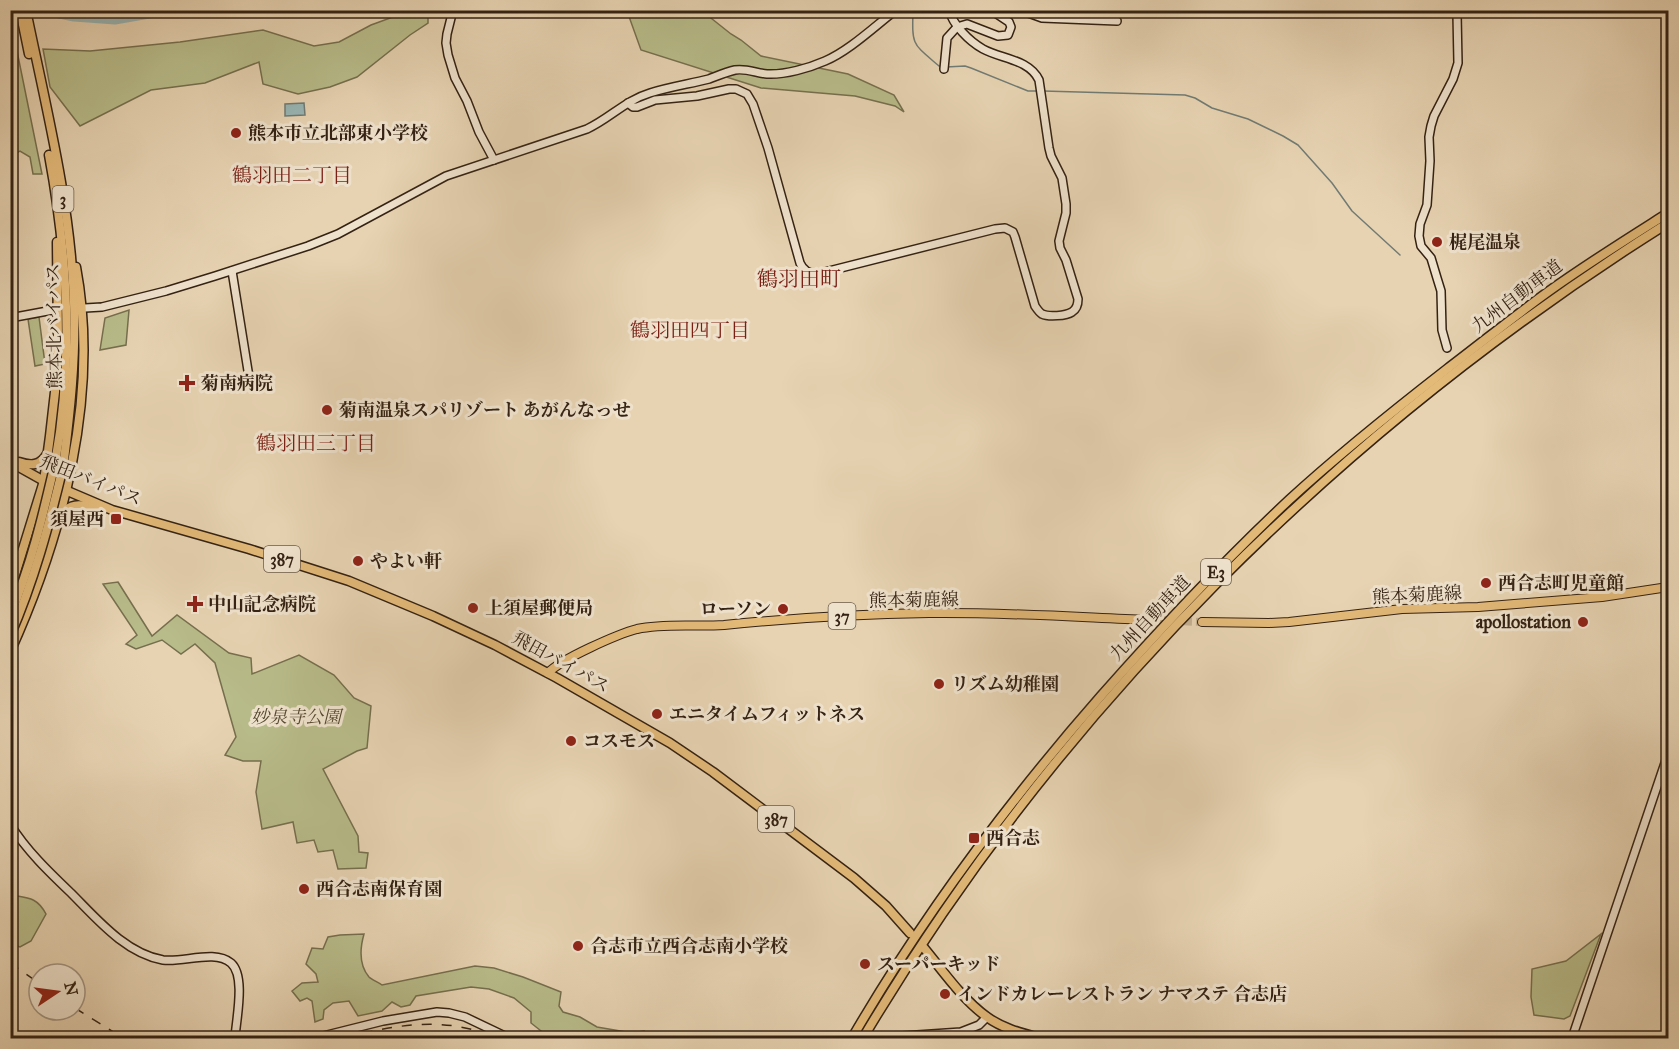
<svg xmlns="http://www.w3.org/2000/svg" width="1679" height="1049" font-family="'IM FELL Great Primer','Noto Serif JP',serif">
<style>
.green{fill:#b8bc8a;stroke:#766f4e;stroke-width:1.5}
.water{fill:#99b6b5;stroke:#717b74;stroke-width:1.5}
.lines{fill:none;stroke-linecap:round;stroke-linejoin:round}
.stream{stroke:#717b74;stroke-width:1.5}
.river{stroke:#99b6b5;stroke-width:9}
.primary-tunnel{stroke:#c3b092;stroke-width:8;stroke-dasharray:8 4;stroke-linecap:butt}
.secondary-casing{stroke:#342213;stroke-width:10}
.primary-casing{stroke:#342213;stroke-width:10}
.highway-casing{stroke:#342213;stroke-width:11}
.secondary{stroke:#efe2cd;stroke-width:7}
.primary{stroke:#e4ba79;stroke-width:8}
.highway{stroke:#e4ba79;stroke-width:8}
.rail{stroke:#342213;stroke-width:1.5;stroke-dasharray:10 10;stroke-linecap:butt}
.highway-bridge-casing{stroke:#342213;stroke-width:11;stroke-linecap:butt}
.highway-bridge{stroke:#e4ba79;stroke-width:8}
.poi-dot{fill:#8f2418;stroke:#efe2cd;stroke-width:2}
.labels{text-anchor:middle;stroke-width:6;stroke-linejoin:round;paint-order:stroke}
.shield{fill:#efe2cd;stroke:#6c5c4b;stroke-width:1.5}
.shield-label{font-size:16px;font-weight:bold;fill:#342213}
.poi-label{font-size:18px;font-weight:bold;fill:#342213;stroke:#efe2cd;text-anchor:start}
.street-label{font-size:18px;fill:#342213;stroke:#efe2cd}
.park-label{font-size:18px;font-style:italic;fill:#554831;stroke:#efe2cd}
.neighbourhood-label{font-size:20px;fill:#7a1f14;stroke:#efe2cd}
.quarter-label{font-size:21px;fill:#7a1f14;stroke:#efe2cd}
</style>
<rect width="100%" height="100%" fill="#e7d3b2"/>
<filter id="stains"><feTurbulence type="fractalNoise" baseFrequency=".00333" numOctaves="4"/><feColorMatrix values="0 0 0 0 .2 0 0 0 0 .09 0 0 0 0 .02 0 0 0 .5 -.17"/></filter>
<radialGradient id="worn" r=".72"><stop offset=".6" stop-color="#630" stop-opacity="0"/><stop offset="1" stop-color="#630" stop-opacity=".3"/></radialGradient>
<g class="green">
<path d="M405,11h23v12l-18,12 -53,42 -27,10 -32,7 -35,-10 -4,-22 -54,21 -54,7 -71,36 -30,-39 -7,-38 47,2 90,-9 83,-12 51,16 25,-4 32,-17 33,-12z"/>
<path d="M627,11h75l29,23 10,6 20,16 87,18 46,21 10,17 -9,-6 -40,-10 -94,-8 -120,-38z"/>
<path d="M10,46h6l26,128h-9l-3,-17 -10,-6 -9,5z"/>
<path d="M129,310l-3,35 -26,5 5,-32z"/>
<path d="M39,317l6,47 -10,2 -7,-47z"/>
<path d="M118,582l34,54 25,-21 52,38 22,5 1,16 47,-19 35,20 20,23 17,8 -4,42 -10,3 -34,18 35,67 1,16 9,1 -2,15 -28,1 -5,-19 -15,2 -4,-12 -17,3 -4,-21 -31,7 -6,-37 5,-31h-18l-18,-6 11,-18 -21,-74 -20,-19 -14,10 -19,-14 -26,9 -10,-5 11,-9 -34,-51z"/>
<path d="M11,895c17,3 26,2 35,19l-15,27 -11,6 -9,-3z"/>
<path d="M364,934c-4,14 -5,31 5,43 3,3 9,5 13,8l93,-19 19,2 29,9 38,15 -2,14 4,6 17,5 17,10 35,6 12,-2 9,5 -3,2h-100l-19,-15v-11l-17,-14 -25,-9 -18,-2 -55,9 -6,9 -9,2 -9,-5 -10,9 -24,5 -9,-15 -16,2 -9,7 -1,9 -8,3 -3,-21 -5,-3 -7,3 -8,-10 10,-8 16,-1 -2,-8 -10,-10 6,-16 11,1 5,-12 12,-2z"/>
<path d="M1601,934l-31,82 -6,3 -30,-4 -3,-18 1,-28 34,-8z"/>
</g>
<path class="water" d="M304,103l1,12 -20,1v-12z"/>
<g class="lines">
<g class="stream">
<path d="M913,10c-1,36 -1,33 26,56h2"/>
<path d="M946,67l19,-1 6,2 57,23h11"/>
<path d="M1043,91l142,4 10,3 17,10 36,11 35,17 15,9 34,38 20,28 48,44"/>
</g>
<path class="river" d="M40,10l34,7 41,3 57,-10"/>
<path class="primary-tunnel" d="M1148,620l54,2"/>
<defs>
<g id="secondary">
<path d="M453,10l-6,24 -1,9 2,12 7,23 12,23 12,31 15,28"/>
<path d="M1020,10l22,8 75,3"/>
<path d="M944,69l3,-31 10,-11 10,-3 31,12 10,-1 3,-8 -2,-5 -18,-12"/>
<path d="M628,103l5,4h4l18,-7 42,-4 32,-7h7l11,5 6,10 15,44 32,115c3,7 8,11 17,11l178,-45 10,-1 8,4 2,5 20,69c2,3 4,6 7,8 6,3 24,2 30,-2 5,-3 6,-8 6,-13l-12,-39 -6,-12 -1,-7 7,-28v-9l-4,-26 -11,-22 -2,-8 -10,-68c-10,-21 -38,-21 -56,-31 -14,-8 -30,-24 -34,-39"/>
<path d="M232,271l17,106"/>
<path d="M85,308l17,-1 64,-16 49,-15 93,-30 30,-12 108,-58 141,-47c22,-10 39,-29 63,-36 19,-6 39,-9 59,-14 8,-3 17,-7 26,-9 11,-2 21,3 32,4 18,1 42,-6 58,-13 24,-10 50,-35 71,-51"/>
<path d="M10,318l43,-8"/>
<path d="M1447,348l-5,-18 -1,-39 -4,-13 -6,-20 -10,-12 -2,-10 1,-12 7,-19 3,-44 -1,-24 2,-11 3,-10 19,-37 5,-16 -1,-49 -1,-4"/>
<path d="M10,824c16,26 39,48 61,69 26,26 54,60 92,67 20,3 52,-11 68,3 15,13 5,57 4,75"/>
<path d="M315,1038l68,-17 54,-9 12,1 16,4 44,21"/>
<path d="M873,1038l88,-6 18,-7 8,-8"/>
<path d="M1572,1038l96,-284"/>
</g>
<g id="primary">
<path d="M1202,622l67,1 20,-1 113,-13 76,-2 124,-10 66,-10"/>
<path d="M548,673c13,-14 70,-39 89,-44 28,-6 58,-2 87,-4 68,-7 136,-11 205,-12 73,-1 146,4 219,7"/>
</g>
<g id="highway">
<path d="M20,10l9,44"/>
<path d="M26,10c20,97 45,195 48,293 2,55 -4,110 -11,164"/>
<path d="M49,155c19,102 25,206 6,308"/>
<path d="M10,462l34,19 68,29 137,39 100,32 84,35 62,29 62,33 113,65 43,29 141,106 32,28 24,27"/>
<path d="M19,462c12,4 21,4 28,-8"/>
<path d="M61,516c10,-16 23,-10 39,-8"/>
<path d="M10,591l34,-110 6,-45 5,-44 3,-50 -1,-100"/>
<path d="M10,652c53,-117 90,-257 66,-385"/>
<path d="M924,948c19,23 38,51 63,69 15,11 34,16 52,21"/>
<path d="M852,1038c71,-122 156,-236 249,-342 60,-68 122,-134 188,-196 50,-46 104,-89 158,-131 33,-25 65,-51 98,-75 40,-29 82,-55 123,-81"/>
<path d="M863,1038c197,-332 479,-610 805,-815"/>
</g>
</defs>
<use href="#secondary" class="secondary-casing"/>
<use href="#primary" class="primary-casing"/>
<use href="#highway" class="highway-casing"/>
<use href="#secondary" class="secondary"/>
<use href="#primary" class="primary"/>
<use href="#highway" class="highway"/>
<g class="rail">
<path d="M10,963l29,20"/>
<path d="M75,1008l48,30"/>
<path d="M343,1038c53,-13 101,-23 153,0"/>
</g>
<defs>
<g id="highway-bridge">
<path d="M10,615c21,-49 33,-100 45,-152"/>
<path d="M10,636c24,-55 39,-111 53,-169"/>
</g>
</defs>
<use href="#highway-bridge" class="highway-bridge-casing"/>
<use href="#highway-bridge" class="highway-bridge"/>
</g>
<g class="poi-dot">
<circle cx="236" cy="133" r="6"/>
<circle cx="1437" cy="242" r="6"/>
<path d="M184 374h6v6h6v6h-6v6h-6v-6h-6v-6h6z"/>
<circle cx="327" cy="410" r="6"/>
<rect x="110" y="513" width="12" height="12" rx="3"/>
<circle cx="358" cy="561" r="6"/>
<circle cx="1486" cy="583" r="6"/>
<path d="M192 595h6v6h6v6h-6v6h-6v-6h-6v-6h6z"/>
<circle cx="473" cy="608" r="6"/>
<circle cx="783" cy="609" r="6"/>
<circle cx="1583" cy="622" r="6"/>
<circle cx="939" cy="684" r="6"/>
<circle cx="657" cy="714" r="6"/>
<circle cx="571" cy="741" r="6"/>
<rect x="968" y="832" width="12" height="12" rx="3"/>
<circle cx="304" cy="889" r="6"/>
<circle cx="578" cy="946" r="6"/>
<circle cx="865" cy="964" r="6"/>
<circle cx="945" cy="994" r="6"/>
</g>
<g class="labels">
<g class="shield">
<rect x="52.5" y="186" width="21" height="26" rx="4.5"/>
<rect x="264" y="546" width="36" height="26" rx="4.5"/>
<rect x="1201" y="559" width="30" height="26" rx="4.5"/>
<rect x="828.5" y="603" width="27" height="26" rx="4.5"/>
<rect x="758" y="806" width="36" height="26" rx="4.5"/>
</g>
<g class="shield-label">
<text x="63" y="205">3</text>
<text x="282" y="565">387</text>
<text x="1216" y="578">E3</text>
<text x="842" y="622">37</text>
<text x="776" y="825">387</text>
</g>
<g class="poi-label">
<text x="248" y="139">熊本市立北部東小学校</text>
<text x="1449" y="248">梶尾温泉</text>
<text x="201" y="389">菊南病院</text>
<text x="339" y="416">菊南温泉スパリゾート あがんなっせ</text>
<text x="104" y="525" text-anchor="end">須屋西</text>
<text x="370" y="567">やよい軒</text>
<text x="1498" y="589">西合志町児童館</text>
<text x="208" y="610">中山記念病院</text>
<text x="485" y="614">上須屋郵便局</text>
<text x="771" y="615" text-anchor="end">ローソン</text>
<text x="1571" y="628" text-anchor="end">apollostation</text>
<text x="951" y="690">リズム幼稚園</text>
<text x="669" y="720">エニタイムフィットネス</text>
<text x="583" y="747">コスモス</text>
<text x="986" y="844">西合志</text>
<text x="316" y="895">西合志南保育園</text>
<text x="590" y="952">合志市立西合志南小学校</text>
<text x="877" y="970">スーパーキッド</text>
<text x="957" y="1000">インドカレーレストラン ナマステ 合志店</text>
</g>
<g class="street-label">
<text transform="translate(1517 296) rotate(-37)" y="6">九州自動車道</text>
<text transform="translate(54 326) rotate(-91)" y="6">熊本北バイパス</text>
<text transform="translate(91 480) rotate(22)" y="6">飛田バイパス</text>
<text transform="translate(1417 595) rotate(-3)" y="6">熊本菊鹿線</text>
<text transform="translate(914 600) rotate(-1)" y="6">熊本菊鹿線</text>
<text transform="translate(1150 618) rotate(-47)" y="6">九州自動車道</text>
<text transform="translate(561 662) rotate(29)" y="6">飛田バイパス</text>
</g>
<g class="park-label">
<text x="296" y="723">妙泉寺公園</text>
</g>
<g class="neighbourhood-label">
<text x="292" y="182">鶴羽田二丁目</text>
<text x="690" y="337">鶴羽田四丁目</text>
<text x="316" y="450">鶴羽田三丁目</text>
</g>
<g class="quarter-label">
<text x="799" y="286">鶴羽田町</text>
</g>
</g>
<rect width="1679" height="1049" fill="none" stroke="#e7d3b2" stroke-width="36"/>
<rect x="12" y="12" width="1655" height="1025" fill="none" stroke="#342213" stroke-width="3"/>
<rect x="18" y="18" width="1643" height="1013" fill="none" stroke="#342213" stroke-width="1.5"/>
<g transform="translate(57 992) rotate(77)"><circle r="28" fill="#efe2cd" stroke="#a49583" stroke-width="1.5"/>
<path d="M0-4.5L10 22L0 15L-10 22Z" fill="#8f2418"/>
<text y="-9" font-size="16" font-weight="bold" text-anchor="middle" fill="#342213">N</text>
</g>
<rect width="100%" height="100%" filter="url(#stains)"/>
<rect width="100%" height="100%" fill="url(#worn)"/>
</svg>
